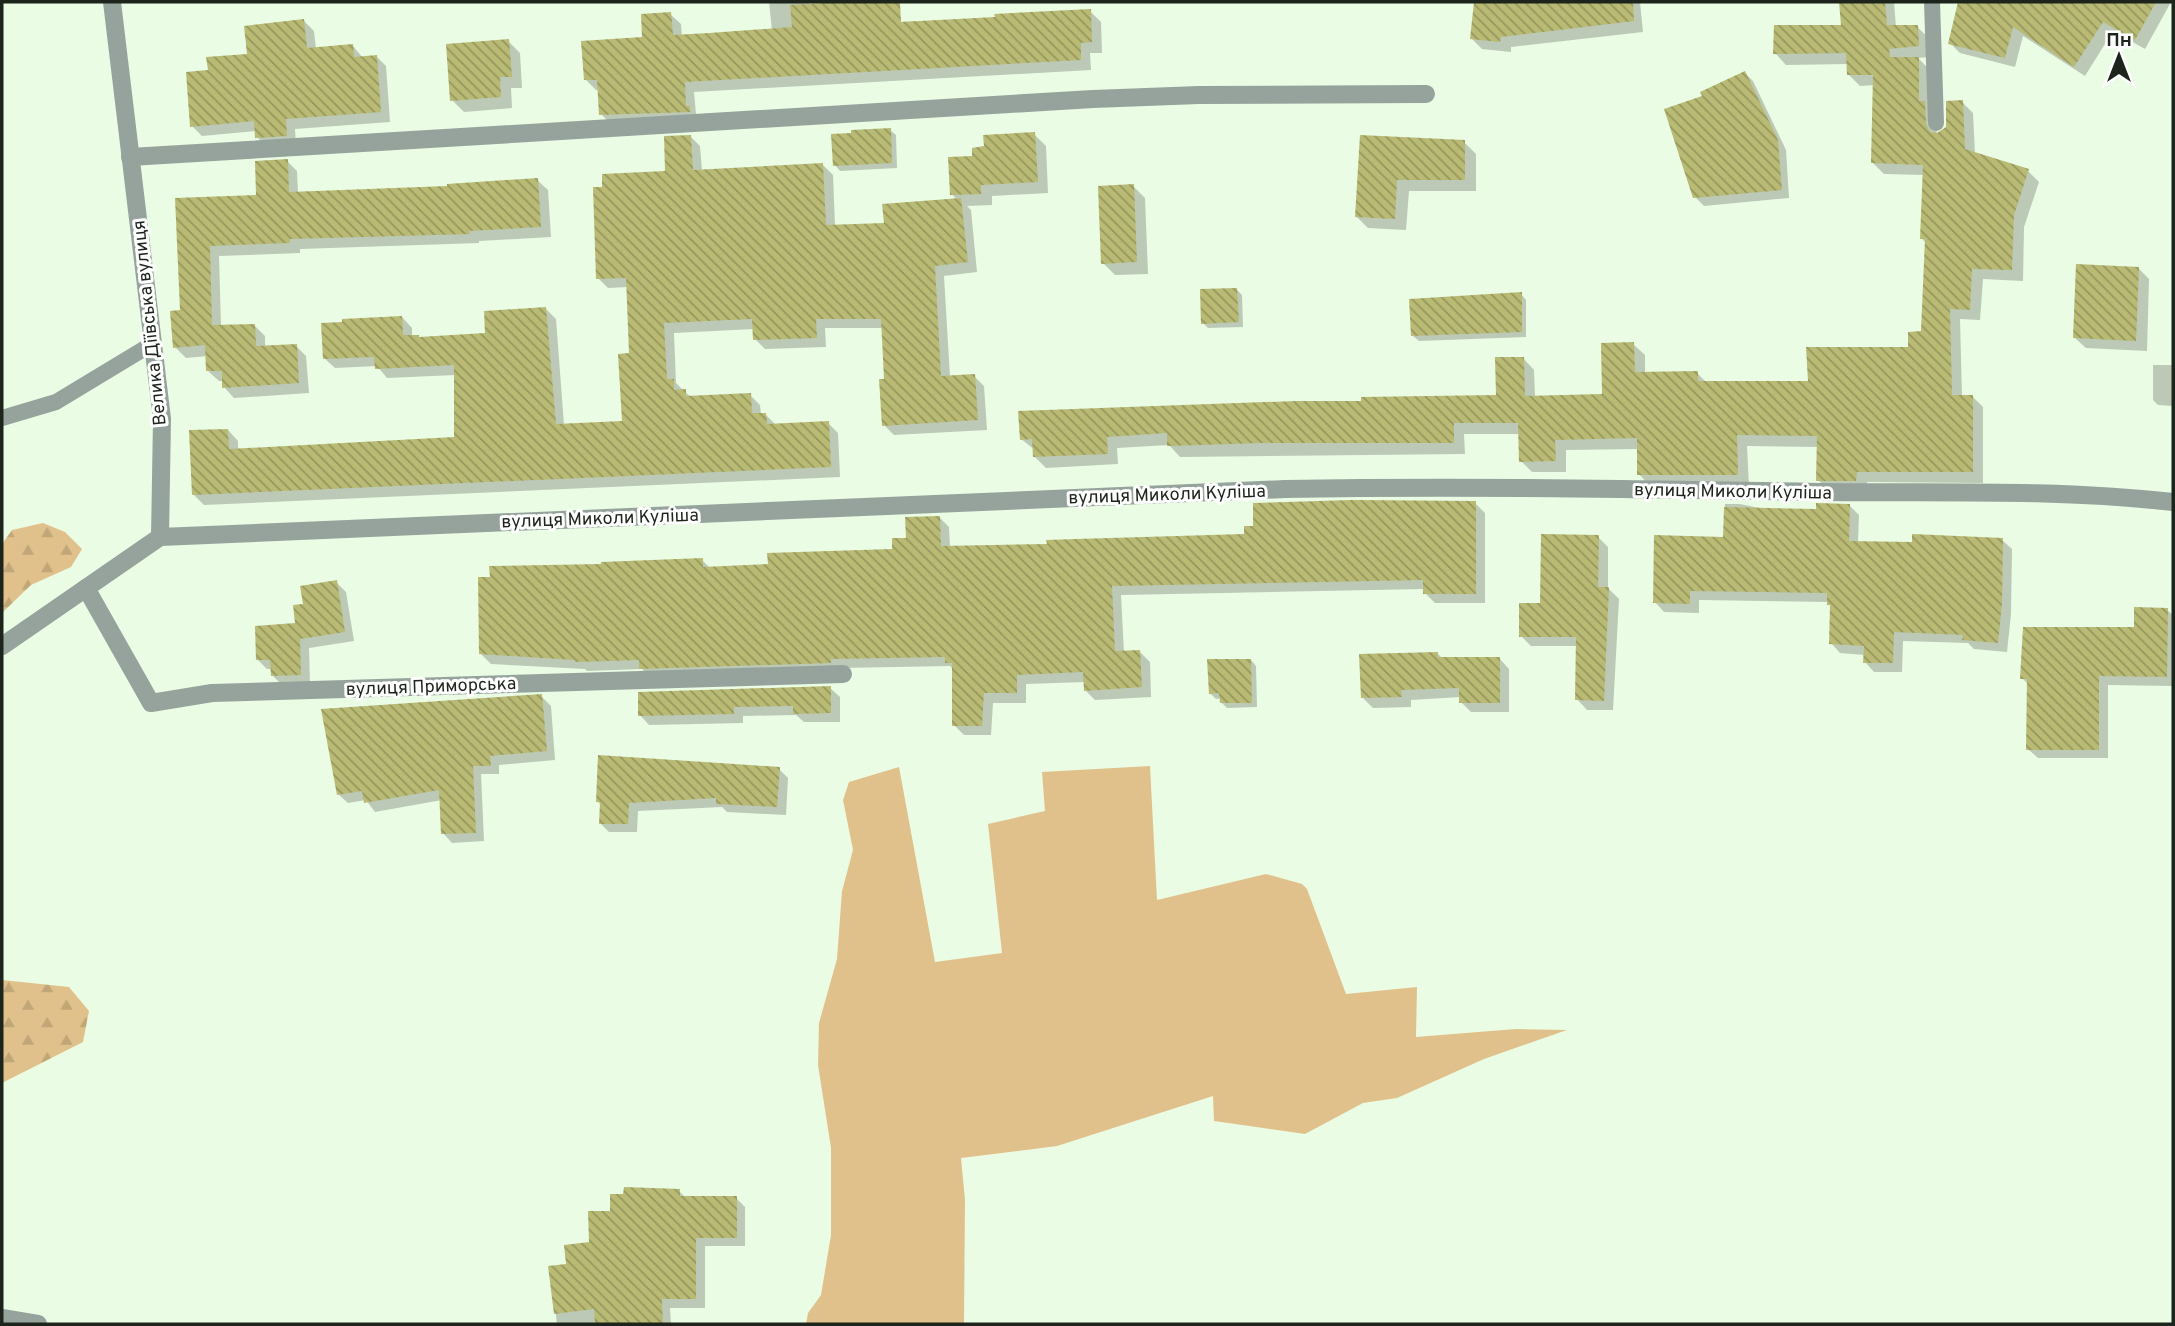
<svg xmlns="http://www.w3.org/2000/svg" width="2175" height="1326" font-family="Overpass,sans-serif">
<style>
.green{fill:#e1c18b}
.forest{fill:url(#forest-firs)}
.shadow{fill:#0003}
.building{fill:url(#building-back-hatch)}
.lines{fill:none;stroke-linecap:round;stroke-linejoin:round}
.service{stroke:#96a39d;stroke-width:16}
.minor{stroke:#96a39d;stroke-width:18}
.labels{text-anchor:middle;stroke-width:6;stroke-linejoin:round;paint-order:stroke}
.street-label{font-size:18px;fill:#1d241b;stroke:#fff}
</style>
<defs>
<pattern id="forest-firs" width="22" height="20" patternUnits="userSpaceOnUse" patternTransform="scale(1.75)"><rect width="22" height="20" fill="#e1c18b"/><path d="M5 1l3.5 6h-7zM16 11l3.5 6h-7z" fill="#c1a677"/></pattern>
<pattern id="building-back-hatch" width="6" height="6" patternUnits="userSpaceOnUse" patternTransform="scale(1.75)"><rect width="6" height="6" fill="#b9ba73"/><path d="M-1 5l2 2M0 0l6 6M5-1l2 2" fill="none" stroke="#96975e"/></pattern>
</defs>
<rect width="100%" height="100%" fill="#eafce4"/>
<path class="green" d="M1150,766l7,134 109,-26 36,10 5,5 39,105 71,-7 -1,50 100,-8 51,1 -83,29 -87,39 -34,5 -58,31 -91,-13 -1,-25 -156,50 -96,12 4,42 -1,124h-158l2,-11 13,-18 10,-60v-87l-13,-83 1,-42 18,-64 5,-68 11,-41 -10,-50 6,-18 50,-15 36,195 67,-9 -14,-129 57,-13 -3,-39z"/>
<g class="forest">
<path d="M43,523l22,9 17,17 -11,18 -40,18 -29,28v-69l10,-14z"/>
<path d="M2,980l67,7 20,24 -6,31 -81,41z"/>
</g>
<g class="shadow">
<path d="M769,2h40v3l55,18 132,-4 94,-8 11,11 1,31h-12l1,17 -397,22 2,22 -84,11 -11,-11 -2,-24h-3l-10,-10 58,-41 26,-25 11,10 1,13 90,-6z"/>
<path d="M1476,2h164l3,30 -132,15v5l-29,-3 -11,-11z"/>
<path d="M1841,2h53l2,25h21l12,11v19l-11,1 12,12 7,65 6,-2 19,-31 11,11 2,41 53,17 11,11 -15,45 -1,54 -40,-2 -3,41 -20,-1 2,77h10l11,11v76l-116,-1v9h-38l-11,-11 1,-33 -72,-1 2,40h-99l-11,-12v-25l-73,1v22h-34l-11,-11 -1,-27h-56l1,20 -285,3 -11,-12 -52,3 1,16 -72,4 -11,-11v-7l-14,-11 477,-42 25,-39 11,12 1,27 69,-2 29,-51 12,11v19l52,-1 10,10h103l100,-34 13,-16 3,-90 -4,-4 3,-64 -41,-1 -11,-11 2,-78 -15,1 -11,-11 -1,-11 -62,1 -11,-12 68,-26z"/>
<path d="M1960,2h39l30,7 8,-7h134l-26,47 -32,-18 -28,45 -62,-40 -8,31 -55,-14 -10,-10z"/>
<path d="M304,21l10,10 2,18 37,-3 10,12 13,-2 10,10 4,56 -95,7 1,17 -29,1 -10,-10 -1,-6 -54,5 -10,-10 17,-54 40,-16z"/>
<path d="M508,41l12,12 2,35h-11l1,20 -48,4 -12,-12z"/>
<path d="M1745,73l8,8 33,69 3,48 -85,8 -9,-9 10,-100z"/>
<path d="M890,130l6,5 1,33 -57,3 -5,-6 17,-31z"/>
<path d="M1034,134l12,12 2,47 -56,3v9l-25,1 4,4 6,62 -33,4 6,101 24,-1 10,10 3,44 -93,5 -10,-10 2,-44 -3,-53h-58l1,19 -61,2 -10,-10 -1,-10 -80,4 2,50 8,8 8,7 58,-3 10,10 1,10h5l10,10 52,-2 10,10 2,44 -636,28 -10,-10 34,-65 10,11v9l218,-11v-64l-69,3 -10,-12 -42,2 -11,-10 78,-41 10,11v9l8,2 67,-5 59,-25 10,10 8,106 59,-2 8,-68 -3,-68 -20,1 -10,-10 92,-142 10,10 2,25 121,-6 10,10 2,51 51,-2 71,-24 -5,-6 22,-36z"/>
<path d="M1362,137l102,5 12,12v37h-67l-3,39 -38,-2 -12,-12z"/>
<path d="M287,161l10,10 1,22 151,-5 88,-8 11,10 3,47 -72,4v2l-179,6v4l-81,3 2,70 33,-1 11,11v11l31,-1 10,10 3,37 -75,5 -10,-11v-6h-5l-11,-10v-15l-22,2 -11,-11 6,-36 -4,-112 81,-3z"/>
<path d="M1133,186l12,12 3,76 -33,1 -12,-12z"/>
<path d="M2138,268l11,11 -2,72 -61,-3 -11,-10z"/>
<path d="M1237,290l5,5 1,32 -35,1 -5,-5z"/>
<path d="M1521,294l5,6v37l-107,4 -6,-5z"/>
<path d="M2153,365h20v41l-15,-1 -5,-5z"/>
<path d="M1475,503l10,10v90h-50l-10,-10v-4l-304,6 3,58 16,-1 10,10 1,35 -56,3 -10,-10v-8l-59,2v19h-33l-2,32h-27l-10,-10v-55l-4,-4 -110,2 -189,10 -9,-9 -55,2 -2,-2 -94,-5 -10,-10 122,-88 99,-6 8,8 59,-3 125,-14 45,-34 10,10 1,21 98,-2 198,-10z"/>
<path d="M1725,504h15l24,5 53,2 32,-6 10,10 -1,28h56l88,-3 10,9 -1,65 -4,38 -33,-3 -6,-6 -65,-2 -1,31h-28l-9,-10v-7l-25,-2 -9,-10 1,-35 -3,-6 -130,-2v13l-35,-1 -9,-10 69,-64z"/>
<path d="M1598,537l10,10v41l11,11 -6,111h-26l-10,-11 1,-53h-47l-10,-10 20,-31z"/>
<path d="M336,582l10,10 8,49 -45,7 1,36 -28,1 -9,-9 -1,-7h-5l-9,-9 39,-35 8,-20z"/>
<path d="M2167,610l6,5v71l-65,-1v73h-70l-10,-9 1,-64 -7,-7 114,-49z"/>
<path d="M1438,654l4,4h57l10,11v43h-38l-10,-10v-5l-50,3v7l-38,1 -10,-10z"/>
<path d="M1251,660l5,6 1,41 -30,1 -6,-6v-4l-5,1 -6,-6z"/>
<path d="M830,688l10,9v25h-36l-8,-7 -53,1v7l-94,2 -9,-10z"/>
<path d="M541,696l10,10 4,54 -56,5v9h-18l3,67 -32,2 -9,-10 -1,-33 -67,12 -9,-12 -18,3 -10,-9z"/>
<path d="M779,769l9,9 -2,37 -59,-3 -5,-5 -84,4 -1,21h-28l-9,-9 1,-18 -4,-4z"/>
<path d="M679,1191l7,7h50l9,9v39h-40v62h-35l1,16h-114l-7,-56 18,-3 23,-21 21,-31z"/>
</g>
<g class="building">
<path d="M841,2h59l1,20 94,-5 -1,-3 97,-5 1,33 -11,1v17l-396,22 1,24h4v6l-91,3 -2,-35h-13l-3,-39 61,-4 -1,-23 30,-2 2,23 36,-2 83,-6 -2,-22z"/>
<path d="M1474,2h159l1,19 -133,16 -1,5 -30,-3z"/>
<path d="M1839,2h46l2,23h31l1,21 -30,3 1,8h29v44h6l1,23 4,8 7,1 9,-6v-26l17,-1 2,49 64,20 -15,46 -2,55 -40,-1 -2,41 -20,-1 2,86h21v77h-116l-1,9h-40l1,-45 -80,-1 1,40h-101v-37l-82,2 1,21 -37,1 -1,-39h-64v20h-192l-95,3v-13l-60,4 1,17 -75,3 -1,-18 -12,1 -2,-29 278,-10h65v-4l135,-2 -1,-38h29l1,39 77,-2 -1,-51 33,-1 1,30 63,-1v10h110l-2,-34h102v-15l13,-1 4,-92h-5l3,-74 -52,-2 2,-88h-26l-1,-22 -73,1 1,-29h67z"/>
<path d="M1958,2h198l-21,38 -32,-18 -29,45 -61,-40 -8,31 -57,-14z"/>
<path d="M304,19l3,29 46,-4 1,13 23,-2 4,57 -95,7 1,17 -32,2 -1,-17 -64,6 -4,-55 22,-2 -2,-13 41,-3 -3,-28z"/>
<path d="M509,39l3,38h-12l1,20 -51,4 -4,-57z"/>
<path d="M1745,71l33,69 4,50 -89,8 -29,-89 38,-13 -2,-4z"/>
<path d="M891,128l1,35 -59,3 -2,-32 20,-1v-3z"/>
<path d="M1035,132l3,50 -57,3v9l-31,1 -2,-38 24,-1v-8l12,-2 -1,-11z"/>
<path d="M691,135l2,35 130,-7 3,62 58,-2 -2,-19 79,-6 7,64 -33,4 6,110 34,-2 3,46 -96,6 -3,-47h5l-3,-60h-65l1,19 -64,2 -1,-21 -88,4 3,56h7v11l12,-1v7l65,-3 1,20h14l1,11 62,-3 2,46 -639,28 -3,-65 39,-1 1,20 225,-12v-72l-79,4 -1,-12 -51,2 -2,-36 21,-1v-3l60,-3 1,19h16v2l66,-4 -1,-22 62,-4 10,117 66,-3 -4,-67 11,-1 -3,-75 -30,1 -3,-92h9v-13l63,-3 -1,-35z"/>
<path d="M1360,135l105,5v40h-68l-2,39 -40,-2z"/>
<path d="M288,159l1,33 158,-6v-2l91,-6 3,49 -72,4 1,3 -180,5v4l-80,3 2,79 43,-1 1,22 41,-2 2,39 -77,5v-17h-16l-1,-26 -32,3 -3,-37 10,-1 -5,-112 81,-3 -1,-34z"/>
<path d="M1134,184l3,78 -36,2 -3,-78z"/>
<path d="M2076,264l63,3 -3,74 -63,-3z"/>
<path d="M1237,288l2,34 -38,2 -1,-35z"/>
<path d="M1522,292v40l-111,4 -2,-37z"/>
<path d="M1352,500l124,1v93h-53v-14l-311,6 3,65 25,-1 2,37 -58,4 -1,-19 -66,3v18h-33l-2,33h-30v-63h-7v-6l-114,2v4l-192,6v-9l-64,2v-2l-96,-6 -1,-77h12l-1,-11 112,-2v-2l102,-4v9l65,-3 -1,-11 125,-4v-11h14l-1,-21 35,-1 1,30 106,-2 -1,-4 30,-1 168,-5v-8h9v-23z"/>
<path d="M1816,503l34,1 -1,37 63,1v-8l91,4 -1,65 -4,40 -36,-3 1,-5 -69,-3 -1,31h-30l1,-17 -35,-2 1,-39h-3v-12l-137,-2v13l-37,-1 1,-68 69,2 1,-30 92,2z"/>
<path d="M1541,534l58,1 -1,52h11l-5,114 -29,-1 1,-63h-57v-34h21z"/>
<path d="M337,580l8,52 -45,7 1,36 -30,1 -1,-16h-14l-1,-34 40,-3 -2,-18 10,-1 -3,-18z"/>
<path d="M2134,607l34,1 -1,69 -68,-1v74h-73l1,-71h-7l3,-52h111z"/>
<path d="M1438,652v5h62v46h-41v-15l-58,2 1,7 -41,1 -2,-44z"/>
<path d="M1207,659h44l1,44h-32l-1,-10 -10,1z"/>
<path d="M831,686v27l-38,1v-8l-59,1v7l-96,2v-24z"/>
<path d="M542,694l5,57 -57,5 1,10h-18l3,67 -35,1 -2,-44 -75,13 -2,-12 -25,4 -16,-86z"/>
<path d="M598,755l182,12 -3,40 -61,-3v-6l-87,5 -1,21h-29l1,-22h-4z"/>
<path d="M624,1187l56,2v7h57v42h-41v61h-34l1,25h-68l-1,-15 -40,5 -6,-48 18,-2 -2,-19 25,-3 -1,-31h22v-17h13z"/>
</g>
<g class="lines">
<g class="service">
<path d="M1932,2l4,121"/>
<path d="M2,418l54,-16 96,-58"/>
</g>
<g class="minor">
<path d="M112,2l50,417 -2,118"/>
<path d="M130,157l963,-58 106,-4 227,-1"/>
<path d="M160,537l1125,-48c178,-3 356,0 534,3 118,1 237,-3 354,10"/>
<path d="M86,588l65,115 61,-10 631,-19"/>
<path d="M2,646l158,-109"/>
<path d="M2,1318l36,6"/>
</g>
</g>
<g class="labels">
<g class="street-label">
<text transform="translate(149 323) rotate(-96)" y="6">Велика Діївська вулиця</text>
<text transform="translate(1733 491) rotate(1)" y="6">вулиця Миколи Куліша</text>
<text transform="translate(1167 494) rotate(-2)" y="6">вулиця Миколи Куліша</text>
<text transform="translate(600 518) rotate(-2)" y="6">вулиця Миколи Куліша</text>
<text transform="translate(431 686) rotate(-2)" y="6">вулиця Приморська</text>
</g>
</g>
<rect width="2175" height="1326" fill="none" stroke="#1d241b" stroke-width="7"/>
<g transform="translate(2119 56)" stroke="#ffffff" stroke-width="5" paint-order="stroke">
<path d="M0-5L12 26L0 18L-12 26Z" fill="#1d241b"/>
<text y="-10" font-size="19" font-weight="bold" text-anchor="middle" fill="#1d241b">Пн</text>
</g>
</svg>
